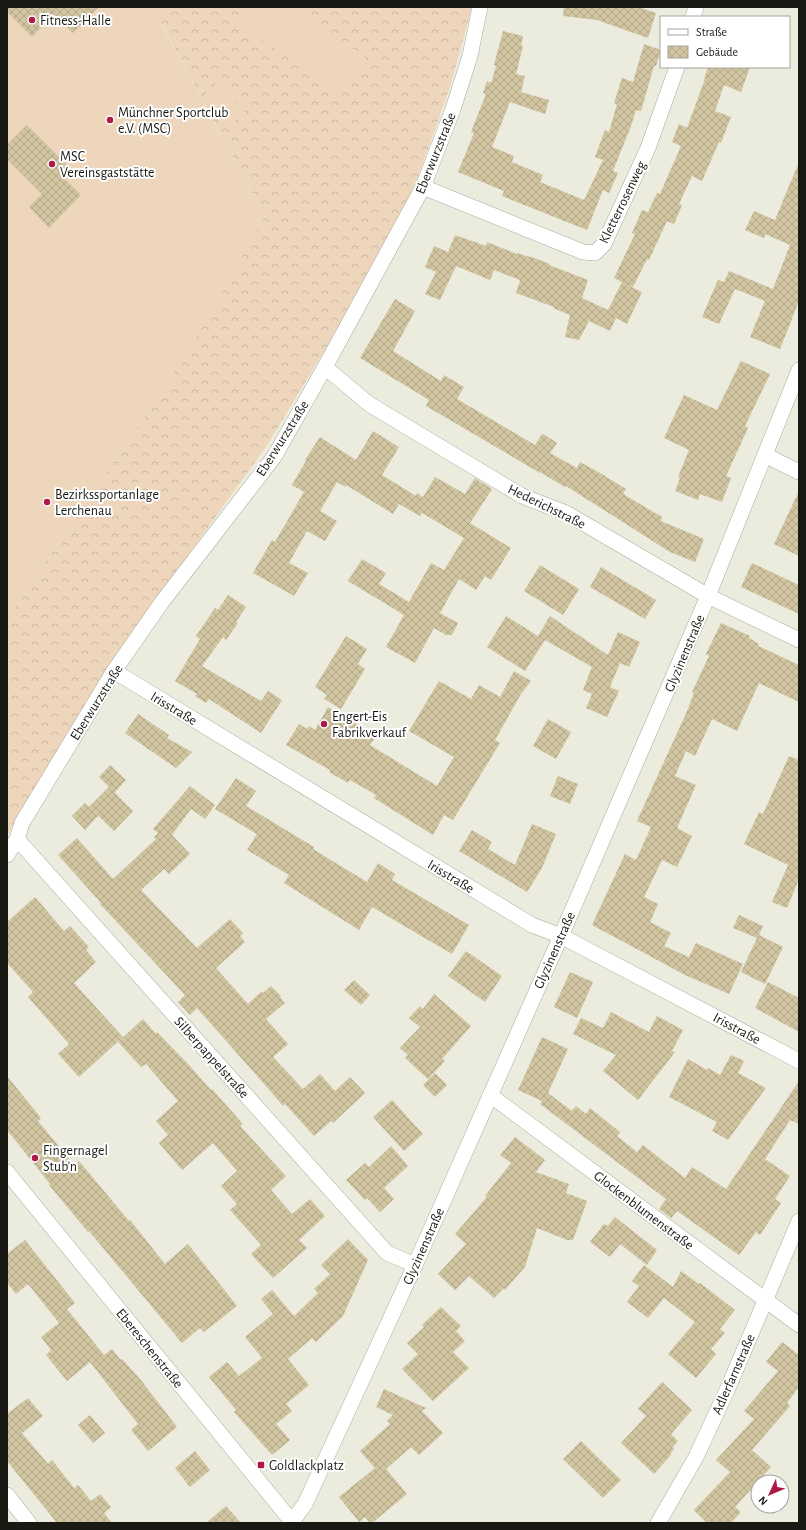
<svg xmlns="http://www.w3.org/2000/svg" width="806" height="1530" font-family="'Alegreya Sans',sans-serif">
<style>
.forest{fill:url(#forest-crowns)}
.garden{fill:#eed6bc}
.building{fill:url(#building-cross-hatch)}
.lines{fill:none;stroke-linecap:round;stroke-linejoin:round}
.street-casing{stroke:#a9aa9c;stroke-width:16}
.street{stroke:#fff;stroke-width:15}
.poi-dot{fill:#ae1a45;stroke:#fff;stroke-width:1.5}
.labels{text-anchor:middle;stroke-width:4;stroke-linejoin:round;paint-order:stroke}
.poi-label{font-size:14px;fill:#191914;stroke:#fff;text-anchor:start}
.street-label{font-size:14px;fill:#191914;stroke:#fff}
</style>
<defs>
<pattern id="forest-crowns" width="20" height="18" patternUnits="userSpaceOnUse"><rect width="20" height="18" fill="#eed6bc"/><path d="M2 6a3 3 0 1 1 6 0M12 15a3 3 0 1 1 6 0" fill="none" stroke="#ccb7a1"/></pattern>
<pattern id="building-cross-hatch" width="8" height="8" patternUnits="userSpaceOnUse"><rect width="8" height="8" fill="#d1c4a1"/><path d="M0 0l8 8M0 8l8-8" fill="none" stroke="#b3a88a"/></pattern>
</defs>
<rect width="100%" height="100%" fill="#ebecdd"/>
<path class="forest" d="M177,7h295l-22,80 -31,87 -19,44 -51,92 -83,137 -156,216 -103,172v-217l158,-231 100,-171 -104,-193z"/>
<g class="garden">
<path d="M7,7h170l-16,17 104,192 -57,103 -43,68 -158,231z"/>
<path d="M246,7h45l74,50 -25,36 -105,-71z"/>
<path d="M218,82l27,30 -16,15 -28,-29z"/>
</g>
<g class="building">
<path d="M7,7h92l-26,26 -19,-19 -22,23 -25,-25z"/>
<path d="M564,7h74l18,6 -8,25 -51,-18 -34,-4z"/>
<path d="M503,31l20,5 -2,10h2l-7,28 9,2 -4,16 28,8 -4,14 -35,-12 -18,45 22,9 -2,6 31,13 -3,7 44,18 19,-40 -8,-3 10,-27 4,2 8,-28 -3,-1 8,-25 11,4 11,-38 17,6 -5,16h-2l-13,45 -5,-1 -5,16 -18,45 5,2 -9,20 -6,-3 -16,40 -85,-34 2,-5 -46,-19 16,-39 -3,-1 15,-38 -3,-1 4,-12 4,2 1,-3 4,-14 -2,-1z"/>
<path d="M708,67h42l-9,25 -17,-7 -9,26 16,6 -10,26 -2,-1 -17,39 -10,-5 -13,28 3,1 -8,19 -7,-3 -18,39 -2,-1 -14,28 -8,-3 17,8 -15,32 -11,-6 -6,13 -21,-10 -10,19 -14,-3 5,-22 -17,-7 1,-1 -38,-14 4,-13 -26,-10 -4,10 -34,-14 -16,34 -15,-6 11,-22 -11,-5 9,-21 14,6 7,-17 31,11 1,-4 30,12v-1l12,4v-1l21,8 -1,1 39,15 -6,18 26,12 14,-28 -8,-4 21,-44 -3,-1 10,-23 6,2 9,-19 3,1 21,-48 -9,-4 7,-18 8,4 18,-49h-1z"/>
<path d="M27,125l45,45 -8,8 17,17 -32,33 -20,-21 13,-13 -35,-35v-14z"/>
<path d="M799,162v139l-19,48 -30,-12 15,-36 -30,-12 -16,35 -17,-7 16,-37 6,2 5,-11 44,18 17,-44 -25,-11 -1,4 -19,-8 9,-19 21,9z"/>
<path d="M395,299l20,12 -22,40 48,30 3,-6 20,12 -7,12 17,10 61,36 7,-11 3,1 12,8 -7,10 27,15 3,-6 20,11 26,16 -3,5 39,23 -1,4 43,18 -9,23 -25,-10 -104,-66 -1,1 -25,-15v1l-114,-67 3,-6 -69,-42z"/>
<path d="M741,361l29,13 -25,52 3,2 -22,48 5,2 -9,24 -22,-8 -2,6 -23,-9 5,-13 -2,-1 11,-27 -25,-12 20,-43 33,15z"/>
<path d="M373,431l26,16 -17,28 34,21 1,-3 6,4 12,-20 30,17 10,-16 17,11 -22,34 41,25 -20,32 -6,-4 -9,14 -17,-11 -19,34 18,10 -6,12h-6l-12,-7 -19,35 -29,-16 18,-32 -56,-34 14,-22 24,14 -7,11 30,18 22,-39 13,7 20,-32 -42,-25 -2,3 -21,-12 -6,10 -47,-29 -1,2 -8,-5 -17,29 17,10 -12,20 -18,-10 -18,32 19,10 -14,23 -41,-23 19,-33 3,2 29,-50 -12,-7 14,-24 -1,-1 15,-23 36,23z"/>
<path d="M799,491v65l-25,-12z"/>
<path d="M752,563l47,22v29l-58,-27z"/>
<path d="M540,565l39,24 -16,26 -39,-24z"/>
<path d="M601,567l55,33 -11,19 -55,-32z"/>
<path d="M228,595l18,12 -10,15 2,1 -12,17 -3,-3 -21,29 59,35 7,-10 14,9 -21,33 -52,-34 -3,4 -11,-7 2,-2 -22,-13 25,-42 -4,-3 19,-28 3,2z"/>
<path d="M506,616l32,20 12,-20 58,39 10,-23 22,10 -11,25 -9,-4 -10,24 9,4 -12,26 -21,-9 6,-14 -9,-4 9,-23 -47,-27 -20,31 -38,-24z"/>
<path d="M721,623l29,13 -1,2 10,6 -1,2 41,19v37l-40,-19 -22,48 -25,-12 -17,37 -9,-5 -11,25 21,9 -19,43 15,8 -15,31 -15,-7 -18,37 14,7 -8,18 21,11 -7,13 25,11 7,-14 47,21 -14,30 -44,-19 -93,-50 33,-71 11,6 15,-33 -14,-6 51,-112 6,-16 -2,-1 17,-36 -3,-2z"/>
<path d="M346,636l21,13 -9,15 7,5 -24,40 -17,-10 3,-4 -12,-8z"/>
<path d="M514,671l17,10 -10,13 -26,46 5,3 -47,77 -9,-5 -11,20 -59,-37 2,-3 -26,-15 -2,3 -19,-11 1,-2 -44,-25 13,-21 8,5 2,-3 6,4 13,-23 48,29 -6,9 67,41 17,-29 -45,-26 30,-50 32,18 8,-14 21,12z"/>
<path d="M138,714l31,21 -2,3 25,14 -16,16 -51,-35z"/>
<path d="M548,719l23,13 -15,27 -23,-13z"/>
<path d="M789,756l10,4v119l-12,29 -15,-6 16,-37 -44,-21 15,-32 4,2z"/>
<path d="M110,765l16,15 -12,13 -4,-5 23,23 -19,20 -25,-24 20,-20 -10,-10z"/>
<path d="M558,776l20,8 -8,20 -20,-8z"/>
<path d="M236,778l20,13 -10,15 68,41 -1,2 26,16 28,17 11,-19 17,11 -3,6 77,45 -17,29 -80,-47 -13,23 -75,-47 5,-8 -42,-25 10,-16 -42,-25z"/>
<path d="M190,786l25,19 -10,14 -14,-10 -19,26 18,19 -21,20 -5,-5 -23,21 56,58 33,-29 13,14 -3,3 5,6 -29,26 32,36 14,-13 1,2 8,-7 10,10 -1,1 5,6 -19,16 22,25 -15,13 30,32 17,-15 15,17 15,-14 15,16 -32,30 -2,-2 -17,15 -29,-32 -2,2 -11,-13 -75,-85 -7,7 -12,-13 7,-7 -85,-91 1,-1 -43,-48 19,-17 36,41 43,-40 -2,-2 4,-4 -5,-4z"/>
<path d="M85,803l13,13 -13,14 -13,-14z"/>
<path d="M532,824l24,10 -14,34 -15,24 -68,-41 13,-21 20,12 -4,7 27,16z"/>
<path d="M35,897l29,34 6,-5 19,21 -3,3 10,12 -22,21 49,54 -44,40 -21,-23 11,-10 -41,-47 5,-5 -26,-29v-41z"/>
<path d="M739,915l24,11 -4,9 24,12 -18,37 -24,-12 16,-34 -24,-10z"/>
<path d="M466,951l36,25 -17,26 -37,-26z"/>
<path d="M570,972l23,10 -16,36 -23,-11z"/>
<path d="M354,980l16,15 -9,10 -17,-15z"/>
<path d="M768,982l31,16v34l-44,-24z"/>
<path d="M434,994l37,32 -29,33 3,2 -17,18 -23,-21 3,-3 -8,-7 20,-21 -11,-9 11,-12 3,3z"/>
<path d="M611,1012l38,20 8,-16 26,14 -11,21 3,1 -37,48 -35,-29 13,-16 -43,-21 8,-16 22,10z"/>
<path d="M143,1019l13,15 1,-2 31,32 23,26 1,-1 31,35 -3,2 46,50 -15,14 21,24 18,-15 15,17 -26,24 8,8 -34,30 -22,-24 10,-9 -31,-35 7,-6 -16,-18 16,-15 -24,-28 -31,27 -23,-27 9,-8 -12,-14 22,-20 -32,-37 -5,3 -23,-25z"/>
<path d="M542,1037l26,12 -20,44 24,18 4,-5 10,8 4,-6 30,24 -3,4 20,16 6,-7 42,33 7,-11 34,22 73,-108v43l-9,-4 -25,39 25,17 -15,23 6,4 -21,32 -4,-3 -17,23 -62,-44 -6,7 -12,-9 7,-10 -126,-95 2,-3 -24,-11z"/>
<path d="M731,1055l13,6 -6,12 28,15 -38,52 -16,-9 5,-9 -48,-25 19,-38 19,11 1,-2 12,7z"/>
<path d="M435,1073l12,12 -12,12 -12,-12z"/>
<path d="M7,1076l34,42 -3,3 37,45 4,-5 50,60 1,-1 35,44 23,-20 49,62 -33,26 -4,-4 -18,15 -93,-112 -1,1 -39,-47 1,-1 -43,-54z"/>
<path d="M392,1100l31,34 -19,17 -31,-34z"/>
<path d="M515,1137l30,23 -9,12 33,12 -3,9 21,8 -14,39h-6l-30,-12 -12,39 -20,23 -1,-2 -10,10 -25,-22 -14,14 -17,-16 28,-30 -11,-10 32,-37 -2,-1 26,-33 -11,-8z"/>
<path d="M391,1146l17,20 -24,22 10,11 -14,13 -13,-14 -2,2 -19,-20 19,-17 4,4z"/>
<path d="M615,1217l42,33 -10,15 -27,-21 -10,13 -20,-15 14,-18 4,2z"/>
<path d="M348,1239l20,21 -25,56 -27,26 -4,-4 -24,21 21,26 -23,19 6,7 -16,13 14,16 -18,15 -38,-43 2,-2 -27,-33 18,-15 12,14 23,-18 -17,-21 28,-23 -12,-15 11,-9 22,26 24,-23 -4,-4 16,-15 -9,-9z"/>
<path d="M25,1240l50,63 -8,6 37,46 8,-6 9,11 1,-1 18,20 37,48 -29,24 -17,-21 7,-6 -48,-62 -23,19 -21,-26 5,-5 -10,-13 18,-14 -31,-39 -12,10 -9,-11v-29z"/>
<path d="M644,1265l29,22 8,-16 18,13 1,-1 35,27 -15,19 5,4 -14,16 5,5 -20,24 -28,-24 27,-32 -31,-24 -16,20 -21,-16 12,-16 -7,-5z"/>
<path d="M441,1307l20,19 -5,5 9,10 -12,11 16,16 -36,33 -31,-32 16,-15 -11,-11 17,-16 -2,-2z"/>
<path d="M782,1342l17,13v32l-12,16 3,3 -38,44 19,17 -36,40 6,5 -10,11h-24l-13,-13 36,-38 -14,-12 38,-41 -10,-8 34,-40 -12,-9z"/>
<path d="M662,1382l30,28 -21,24 7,7 -6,7 2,1 -4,5 1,1 -17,19 -33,-31 25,-27 -8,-7z"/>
<path d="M384,1389l42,19 -4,3 21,22 -24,22 -8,-8 -25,22 21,25 -35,29h-2l-5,-6 -6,5 -20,-25 36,-29 -15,-17 30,-27 -3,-3 6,-6 -17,-8z"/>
<path d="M28,1398l15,18 -21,17 26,31 4,-4 22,28 4,-3 13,16 9,-7 11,13 -7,6 8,10h-55l-50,-62v-47z"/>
<path d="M90,1415l15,18 -12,10 -15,-18z"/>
<path d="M581,1441l40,39 -18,18 -40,-39z"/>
<path d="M195,1451l15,19 -20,17 -15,-19z"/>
<path d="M226,1506l15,17h-35z"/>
</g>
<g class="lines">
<defs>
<g id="street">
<path d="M693,17l3,-10"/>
<path d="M423,187l160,65 12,1 9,-9 44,-96 29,-81"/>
<path d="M325,367l44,37 153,92 44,17 142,83 91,44"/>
<path d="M765,455l34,17"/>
<path d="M114,671l418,254 29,11 238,125"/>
<path d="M17,839l370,414 28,12"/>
<path d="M7,855l10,-16 5,-16 92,-152 48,-69 112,-145 51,-90 98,-180 30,-78 17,-53 10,-49"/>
<path d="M490,1095l309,230"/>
<path d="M7,1172l286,351"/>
<path d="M7,1495l22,28"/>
<path d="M291,1523l14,-19 110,-239 146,-329 147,-340 91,-226"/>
<path d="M658,1523l38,-66 32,-69 71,-167"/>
</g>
</defs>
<use href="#street" class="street-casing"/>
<use href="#street" class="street"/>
</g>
<g class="poi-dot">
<circle cx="32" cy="20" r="4"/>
<circle cx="110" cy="120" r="4"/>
<circle cx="52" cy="164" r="4"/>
<circle cx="47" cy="502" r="4"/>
<circle cx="324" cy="724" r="4"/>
<circle cx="35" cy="1158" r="4"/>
<rect x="257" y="1461" width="8" height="8" rx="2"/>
</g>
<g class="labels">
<g class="poi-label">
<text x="40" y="25">Fitness-Halle</text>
<text x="118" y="117">Münchner Sportclub<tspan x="118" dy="16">e.V. (MSC)</tspan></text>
<text x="60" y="161">MSC<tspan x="60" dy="16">Vereinsgaststätte</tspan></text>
<text x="55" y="499">Bezirkssportanlage<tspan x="55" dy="16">Lerchenau</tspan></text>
<text x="332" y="721">Engert-Eis<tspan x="332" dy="16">Fabrikverkauf</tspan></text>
<text x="43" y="1155">Fingernagel<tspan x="43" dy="16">Stub'n</tspan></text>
<text x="269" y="1470">Goldlackplatz</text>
</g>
<g class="street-label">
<text transform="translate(435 153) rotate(-68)" y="5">Eberwurzstraße</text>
<text transform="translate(622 202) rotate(-64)" y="5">Kletterrosenweg</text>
<text transform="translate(282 438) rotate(-58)" y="5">Eberwurzstraße</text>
<text transform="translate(547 506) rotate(26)" y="5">Hederichstraße</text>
<text transform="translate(684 653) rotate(-67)" y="5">Glyzinenstraße</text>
<text transform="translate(96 702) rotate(-58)" y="5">Eberwurzstraße</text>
<text transform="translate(174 708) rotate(31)" y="5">Irisstraße</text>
<text transform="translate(451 876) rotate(31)" y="5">Irisstraße</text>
<text transform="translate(554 950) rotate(-66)" y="5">Glyzinenstraße</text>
<text transform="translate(737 1028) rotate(28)" y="5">Irisstraße</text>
<text transform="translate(212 1057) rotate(48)" y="5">Silberpappelstraße</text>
<text transform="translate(644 1210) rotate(37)" y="5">Glockenblumenstraße</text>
<text transform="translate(423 1246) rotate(-66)" y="5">Glyzinenstraße</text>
<text transform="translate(150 1348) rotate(51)" y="5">Ebereschenstraße</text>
<text transform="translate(733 1374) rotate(-66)" y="5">Adlerfarnstraße</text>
</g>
</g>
<rect width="806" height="1530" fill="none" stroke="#191914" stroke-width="16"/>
<rect x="660" y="16" width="130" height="52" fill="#ffffff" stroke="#a3a3a1"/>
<rect x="668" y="29" width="20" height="6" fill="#ffffff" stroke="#a3a3a1"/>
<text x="696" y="36" font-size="12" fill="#191914">Straße</text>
<rect x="668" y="46" width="20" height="12" fill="url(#building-cross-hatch)" stroke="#a3a3a1"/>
<text x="696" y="56" font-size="12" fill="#191914">Gebäude</text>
<g transform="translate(770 1494) rotate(226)"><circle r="19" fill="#ffffff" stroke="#a3a3a1"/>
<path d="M0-3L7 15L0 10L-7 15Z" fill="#ae1a45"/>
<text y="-6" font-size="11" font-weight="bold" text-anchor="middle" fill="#191914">N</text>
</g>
</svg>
